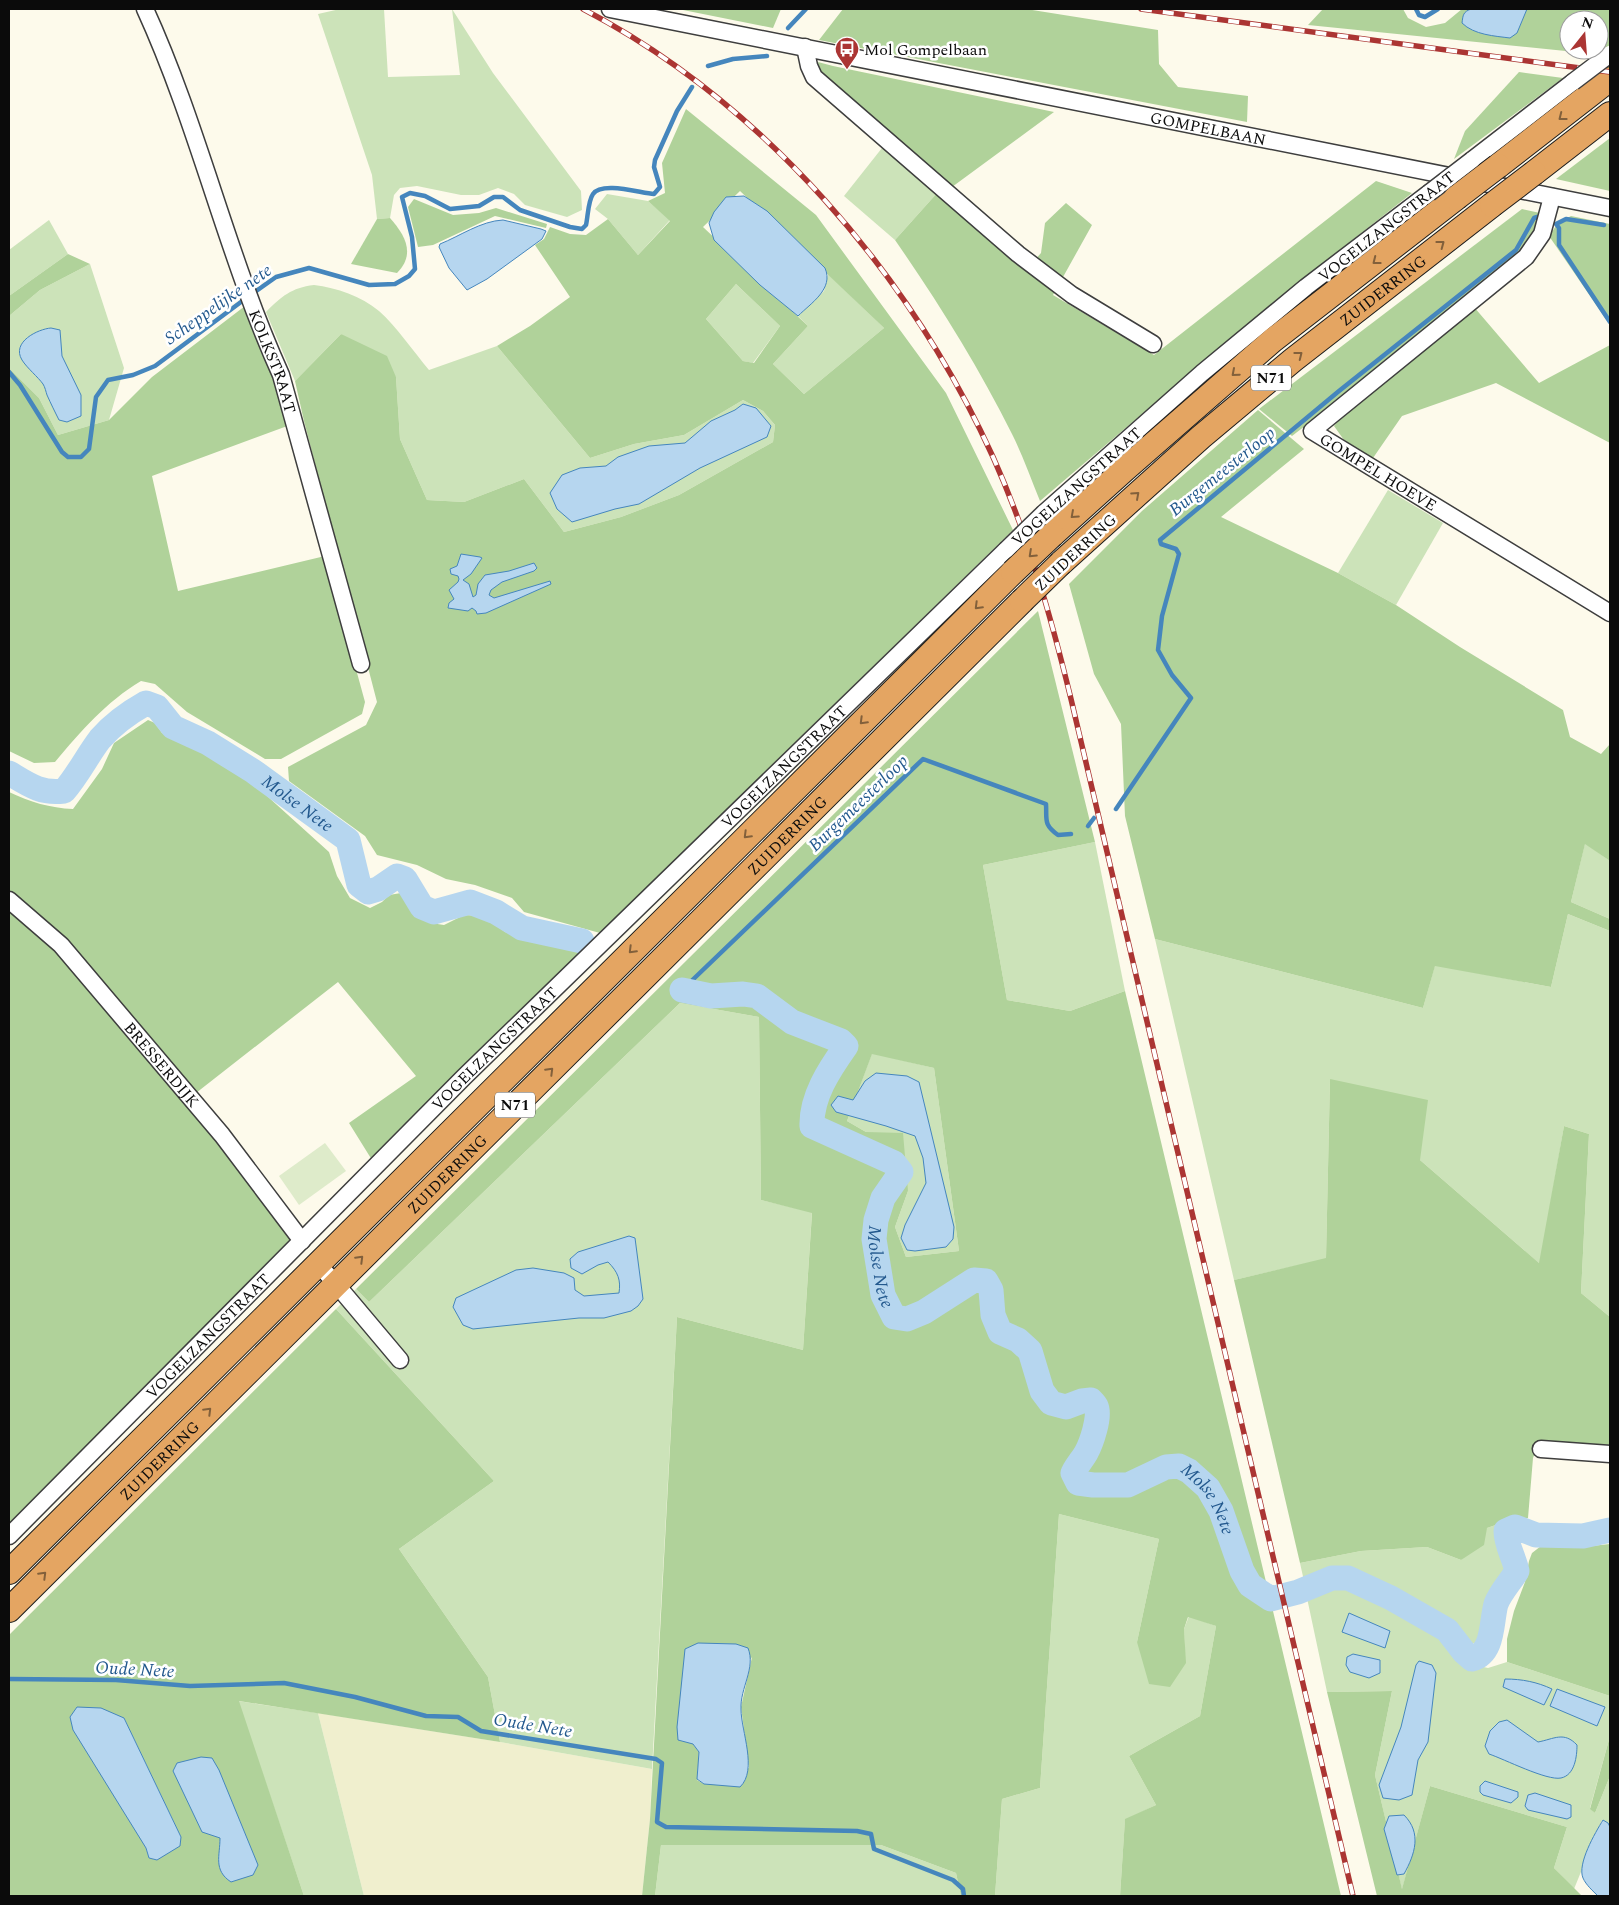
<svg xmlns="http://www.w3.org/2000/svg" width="1619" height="1905" font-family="Spectral,serif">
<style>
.farmland{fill:#f0efce}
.green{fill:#cce3b9}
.forest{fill:#b0d29a;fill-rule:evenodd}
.pitch{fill:#deebca}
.water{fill:#b6d6ef;stroke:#4586bd}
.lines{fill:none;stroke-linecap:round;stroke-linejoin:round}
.stream{stroke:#4586bd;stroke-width:4.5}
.river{stroke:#b6d6ef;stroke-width:25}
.minor-casing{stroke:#3e3e3e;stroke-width:19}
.highway-casing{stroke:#1c1c1c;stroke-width:26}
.minor{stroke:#fff;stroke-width:16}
.highway{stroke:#e4a562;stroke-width:24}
.rail-casing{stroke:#ab3533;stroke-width:5.5}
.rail{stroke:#fff;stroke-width:4;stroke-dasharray:11;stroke-linecap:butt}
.minor-bridge-casing{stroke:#3e3e3e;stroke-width:19;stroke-linecap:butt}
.highway-bridge-casing{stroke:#1c1c1c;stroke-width:26;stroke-linecap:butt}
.minor-bridge{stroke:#fff;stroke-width:16}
.highway-bridge{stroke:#e4a562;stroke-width:24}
.oneway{stroke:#82603b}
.labels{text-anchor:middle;stroke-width:5;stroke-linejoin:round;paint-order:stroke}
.shield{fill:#fff;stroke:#545454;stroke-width:1}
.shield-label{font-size:15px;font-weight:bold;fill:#0b0b0b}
.poi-label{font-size:16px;fill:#0b0b0b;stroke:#fff;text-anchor:start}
.street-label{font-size:16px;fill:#0b0b0b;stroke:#fff}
.water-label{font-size:18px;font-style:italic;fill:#23598e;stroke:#fff}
</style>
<rect width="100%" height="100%" fill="#fdfaeb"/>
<path class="farmland" d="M318,1713l182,29 152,27 -2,50 -8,77h-278z"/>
<g class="green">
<path d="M340,9h44l4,68 72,-2 -8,-66 41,64 88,118 1,19 -15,7 -42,-12 -11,-11 -16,-6 -19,7h-18l-44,-9 -17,2 -6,7 -4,23 -13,1 -5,-44 -54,-161z"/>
<path d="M882,148l56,44 -43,48 -51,-44z"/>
<path d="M607,194l41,7 22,19 -32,35 -30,-36 -13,-10z"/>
<path d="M49,220l19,34 -59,42v-46z"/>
<path d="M90,264l34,104 -15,52 -51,15 -19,-37 -30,-30v-52l31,-26z"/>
<path d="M828,274l56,54 -80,66 -31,-30 35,-38 -10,-10 26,-25z"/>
<path d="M736,284l44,42 -27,37 -10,-2 -37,-42z"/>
<path d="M314,285c23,3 47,11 65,26 17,15 35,41 50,59l68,-24 93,112 44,-14 50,-9 59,-35 20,11 12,14 -2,17 -94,53 -58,22 -57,15 -40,-53 -60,23 -37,-2 -27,-61 -4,-62 -55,-43 -46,47 -29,-69c16,-16 25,-24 48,-27z"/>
<path d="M1388,490l55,33 -47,82 -58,-32z"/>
<path d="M1095,842l30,149 -55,20 -63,-11 -24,-135z"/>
<path d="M1585,843l25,18v58l-39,-17z"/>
<path d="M1568,914l42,17v386l-29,-24 8,-159 -25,-8 -24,138 -120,-104 -90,-81 -4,180 -92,21 -79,-341 268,69 12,-43 116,22z"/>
<path d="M680,1003l79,14 2,183 51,12 -9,138 -126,-33 -25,452 -152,-27 -12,-65 -89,-128 95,-68 -158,-172 20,-20 13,13z"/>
<path d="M872,1053l62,15 25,183 -53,6 -11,-30 13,-36 -42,-59 -19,-11z"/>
<path d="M1059,1514l100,25 -22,103 48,21 -1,-34 5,-13 27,10 -16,90 -71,40 27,49 -31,15 -5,76h-125l7,-97 38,-11z"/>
<path d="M1510,1520l1,6 -10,4 1,16 8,17 -1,8 -15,19 -5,14 -3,23 -8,17 -8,-1 -8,-11 -16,-13 -81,-40 -20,-6 -41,8 -4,-18 61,-12 66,-4 34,13 26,-32z"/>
<path d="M1333,1587l26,5 68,34 20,16 14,17 9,5 18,4 19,-6 103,34v40l-20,72 5,5 15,-37v53l-8,-9 -28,69 -20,-21 13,-41 -137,-41 -28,104 -27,-115 17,-84 -65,1 -20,-94z"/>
<path d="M238,1701l80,12 46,183h-60z"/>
<path d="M661,1845h220l75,28 5,23h-306z"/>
</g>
<g class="forest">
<path d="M678,9h103l-8,19z"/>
<path d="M843,9h183l132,21 1,34 19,23 70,9 -1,26 -428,-82z"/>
<path d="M1323,9h80l5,9 18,9 19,-4 17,-14h148v36l-15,9 -287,-29zM1569,20h30v30h-30z"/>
<path d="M818,62l15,4 221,46 -102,75 -133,-116z"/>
<path d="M1519,72l44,6 -109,81 11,-28z"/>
<path d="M686,109l130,106 130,178 67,137 -413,403 -76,-21 -12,-14 -37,-13 -29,-6 -29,-14 -40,-10 -12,-19 -76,-55 -1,-14 78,-42 11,-23 -73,-281 -9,-40 46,-47 46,22 9,21 4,62 27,61 37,2 60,-23 40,53 57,-15 58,-22 94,-53 2,-17 -12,-14 -20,-11 -59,35 -50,9 -44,14 -93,-112 33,-20 40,-29 -35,-52 9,-6 6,-12 20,7 16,1 22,-16 30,36 32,-34 -22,-20 17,-8 -3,-30zM740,191l144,137 -80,66 -31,-30 35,-38 -105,-99zM736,284l44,42 -26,37 -11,-2 -37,-42z"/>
<path d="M1610,138v53l-54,-12z"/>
<path d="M1376,181l36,12 -142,112 -230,196c-9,-22 -17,-45 -28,-67 -34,-68 -74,-132 -117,-194l43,-48 88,78 15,-17 4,-30 21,-20 26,22 -39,70 101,60z"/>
<path d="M414,199l39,16 26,-2 17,-5 51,16 -1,4 -51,-12 -62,29 -15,2 -10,-40z"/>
<path d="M1522,209l18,4 -6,17 -10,18 -193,158 -39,30 -33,-27z"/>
<path d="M1571,216l39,8v101l-61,-89 9,-13z"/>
<path d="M390,218c15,17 26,36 7,55l-46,-9 26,-45z"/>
<path d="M68,254l22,10 -50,26 -31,26v-20z"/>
<path d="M245,306l45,119 -138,51 26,115 147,-35 40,146 -3,12 -81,45h-16l-78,-47 -32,-28 -14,-3c-35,21 -60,50 -86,81l-21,1 -25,-12v-383l30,30 19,37 51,-15 43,-43z"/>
<path d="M1474,307l65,76 71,-38v98l-114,-60 -94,33 -29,42 -29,-18 -10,-14 7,-9z"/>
<path d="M1258,410l46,39 -83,68 117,56 58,32 64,42 103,63 7,27 31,17 9,-10v117l-25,-17 -14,58 39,17v12l-42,-17 -17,73 -116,-21 -12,42 -268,-69 -30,-123 -4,-92 -27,-50 -25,-90 73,-73z"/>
<path d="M1038,611l57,231 -112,23 24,135 63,11 55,-20 216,905h-221l5,-77 31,-14 -27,-49 71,-40 16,-90 -28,-9 -4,12 2,34 -16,24 -21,-3 -12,-42 22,-103 -100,-25 -19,274 -38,11 -7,97h-34l-5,-23 -75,-28h-220l-6,51h-13l8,-77 27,-502 126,33 9,-137 -51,-13 -2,-183 -79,-14 -311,299 -13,-13zM872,1054l62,14 25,183 -53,6 -11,-30 13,-36 -5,-58 -37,-1 -19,-11zM752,1657l-11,50 8,61 -45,16 -7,-4 2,-28 -6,-8z"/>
<path d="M148,720l7,3 7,10 20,6 35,19 39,28 73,66 8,24 13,22 20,10 12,-6 7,-7 12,-2 17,22 13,8 13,2 20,-10 20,1 21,16 77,18 -102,104 -108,106 -23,-37 67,-47 -78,-94 -142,111 -170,-189 -17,-14v-98c21,10 41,16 64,17l29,-40 12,-26z"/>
<path d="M9,907l33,28 146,168 104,135 -1,6 -282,281z"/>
<path d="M1330,1079l98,21 -8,60 119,103 25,-137 25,8 -8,159 29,24v128l-71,-3 -6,16 -5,60 -18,2 -23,8 -3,17 -23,15 -34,-13 -66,4 -61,12 -66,-283 92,-22z"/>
<path d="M336,1309l158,172 -95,68 89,128 12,65 -261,-41 65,195h-295v-261zM124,1718l57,119 -14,16 -10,7 -8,-2 -3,-10z"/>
<path d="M1610,1544v152l-103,-34v-23l7,-28 11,-29 4,-21 3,-8 9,-7 32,2z"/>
<path d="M1392,1691l-17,84 27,114 28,-103 137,41 -13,41 28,28h-205l-50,-204z"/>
<path d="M1610,1736v40l-15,37 -5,-4z"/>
</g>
<path class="pitch" d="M325,1143l21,28 -47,34 -20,-29z"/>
<g class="water">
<path d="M1471,9h56l-10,24 -7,5c-15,-2 -36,-3 -48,-15 1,-8 1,-11 9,-14z"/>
<path d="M744,196l23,15 58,57c9,21 -14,35 -27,48l-38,-31 -46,-45 -5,-17 5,-11 12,-15z"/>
<path d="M503,220l38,9 5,2 -4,8 -55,40 -20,11 -18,-22 -10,-21 1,-3c20,-8 41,-23 63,-24z"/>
<path d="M51,328l9,2 2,26 19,39v21l-14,6 -8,-2c-4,-8 -8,-16 -12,-25 -1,-3 -2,-8 -4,-11 -5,-7 -16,-16 -21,-24 -11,-18 16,-31 29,-32z"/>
<path d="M743,404l13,4 15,18 -4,11 -67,31 -61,36 -24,5 -43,13 -15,-13 -7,-16 12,-18 18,-7 26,-2 12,-9 31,-11 36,-3 26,-22 24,-11z"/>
<path d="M461,554l19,3 2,1 -11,16 -8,6 6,4 4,13 3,-2 2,-11 7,-9 24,-4 25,-8 3,5 -3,3 -32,11 -11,8 -2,5 5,3 56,-17 1,3 -65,29 -9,1 -1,-3 -4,-3 -4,3 -20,-3 1,-5 5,-4 -5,-9 9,-8 1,-3 -1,-3 -7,-2 -1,-5 7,-3z"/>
<path d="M876,1073l31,3 12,6 35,145 -1,12 -7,8 -31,4 -8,-1 -6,-12 4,-13 21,-42 -3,-25 -8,-22 -29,-10 -50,-14 -5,-7 7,-9 15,4 12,-19z"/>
<path d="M629,1236l6,2 8,61 -5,7 -7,5 -27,7h-25l-106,11 -10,-4 -10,-18 3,-9 60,-28 17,-2 31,5 10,5 1,12 9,6 35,-3c2,-13 -1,-21 -11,-31l-10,3 -16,9 -11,-6 -1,-9 8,-7z"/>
<path d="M1349,1613l41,18 -5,17 -43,-16z"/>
<path d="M698,1643l38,1 12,4c8,20 -8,40 -7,61 0,22 17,61 -1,78l-36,-3 -7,-5 2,-27 -6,-8 -15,-4 -1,-13 8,-78z"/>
<path d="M1353,1654l27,6v13l-11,5 -19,-6 -4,-7 1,-8z"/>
<path d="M1419,1661l13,4 4,8 -8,69 -10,18 -6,35 -13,5 -16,-2 -4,-13 22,-58 15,-62z"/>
<path d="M1505,1679c17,0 32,3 47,10l-8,16 -41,-18z"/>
<path d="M1557,1689l48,18 -8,19 -47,-20z"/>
<path d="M77,1707l24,1 23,10 57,119 -1,9 -23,14 -8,-2 -3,-10 -73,-118 -3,-13z"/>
<path d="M1507,1720l31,22c16,-3 26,-11 39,3 0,11 -2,30 -16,33 -14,3 -57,-19 -72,-24l-4,-8 5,-15 9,-9z"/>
<path d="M201,1757l11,1 7,12 39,95 -5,10 -22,7c-18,-12 -11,-26 -11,-44l-18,-6 -29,-61 4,-8z"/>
<path d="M1485,1781l33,11v5l-7,6 -28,-8 -3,-3v-6z"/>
<path d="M1535,1793l36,12v12l-4,2 -39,-9 -3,-4 3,-11z"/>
<path d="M1404,1815c18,18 11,39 0,59l-7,1 -13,-46 5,-13z"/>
<path d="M1603,1820l5,3 2,4v69h-12c-5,-5 -12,-11 -15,-18 -6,-14 12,-45 20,-58z"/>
</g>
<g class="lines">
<g class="stream">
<path d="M1416,9l3,6 6,2 13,-8"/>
<path d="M788,28l18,-19"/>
<path d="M708,66l25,-7 34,-3"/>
<path d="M1604,225l-38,-6 -10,5 3,4v17l51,77"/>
<path d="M252,294l24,-17 33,-9 60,17 26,-1 14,-8 6,-7 -3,-32 -10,-40 8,-4 15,3 25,13 29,-3 15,-9h9l17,13 50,17 12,2 4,-4c2,-9 2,-24 7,-31 9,-13 47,-1 61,0l6,-7 -6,-20 1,-7 22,-49 15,-24"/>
<path d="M9,372l11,13 42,67 6,5h13l8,-8 7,-52 12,-17 25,-5 22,-9 90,-67"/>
<path d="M1116,809l75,-111 -19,-23 -14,-25 4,-34 17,-62 -3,-5 -15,-5 -1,-4 179,-149 177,-141 18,-32 3,-1"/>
<path d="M1088,826l6,-8"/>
<path d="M682,990l241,-231 123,45c1,16 -3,20 12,31l13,-1"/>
<path d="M9,1679l107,1 74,6 94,-3 71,14 71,19 32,1 23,14 175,28 6,4 -5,59 9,5 191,4 14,3 3,15 79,31 10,9 1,7"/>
</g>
<g class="river">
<path id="s1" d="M9,773c20,12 32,21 55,18 14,-16 23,-35 36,-52 12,-14 30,-27 46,-36l11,4 16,20 35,16 45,28 95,69 11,45 9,7 10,-3 19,-13 8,3 17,28 12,5 36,-10 26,10 26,16 60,13"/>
<path id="s2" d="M682,990l29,6 32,-2 14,2 35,26 49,19 5,5c-17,24 -35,51 -34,80l82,37 7,9 -18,26 -7,22 -2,19 9,56 11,22 13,2 17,-7 50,-32 12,1 5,9 2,25 7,17 18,8 12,11 12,40 9,12 15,4 16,-6 9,-1c2,2 4,4 5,6 5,10 -5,38 -10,47 -4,7 -9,12 -13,20l5,10 15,2h35l38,-18 13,-1 10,5 19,17 13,23 21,60 8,14 21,14 27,-7 34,-14h16l43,20 56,32 17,22 8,7c22,-6 19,-37 24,-55 4,-11 15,-23 21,-33 -3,-14 -11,-26 -11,-40l9,-4 21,8 47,1 27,-6"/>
</g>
<defs>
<g id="minor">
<path id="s3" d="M145,9c54,118 82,247 136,366l80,289"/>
<path id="s4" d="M610,9l1000,199"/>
<path d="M805,47l4,19 5,11 204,177 54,41 81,49"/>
<path d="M1472,160l101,-78"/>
<path id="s5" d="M1552,197l-10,37 -16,23 -214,174 298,182"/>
<path d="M1044,513l158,-140 104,-86 123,-94"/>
<path id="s6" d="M9,900l52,45 161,190 80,106"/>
<path d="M318,1264l18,20 64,76"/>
<path d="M1541,1449l69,5"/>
<path id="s7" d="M9,1536l455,-459 542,-527"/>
</g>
<g id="highway">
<path d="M1498,166l112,-87"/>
<path d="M1534,173l76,-59"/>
<path d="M1052,535l73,-66 148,-129 183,-142"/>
<path id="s8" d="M1061,563l140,-126 92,-77 199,-155"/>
<path d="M9,1572l1004,-1000"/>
<path id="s9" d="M9,1610l1013,-1009"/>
</g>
</defs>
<use href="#minor" class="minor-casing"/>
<use href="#highway" class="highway-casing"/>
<use href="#minor" class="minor"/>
<use href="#highway" class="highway"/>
<defs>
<g id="rail">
<path d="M583,9c180,94 327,265 410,448 35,78 58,160 78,242l282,1197"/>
<path d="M1141,9l469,63"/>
</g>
</defs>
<use href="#rail" class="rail-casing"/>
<use href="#rail" class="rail"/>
<defs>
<g id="minor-bridge">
<path d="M1573,82l37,-28"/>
<path d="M1429,193l43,-33"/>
<path d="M1006,550l38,-37"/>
</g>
<g id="highway-bridge">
<path d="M1456,198l42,-32"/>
<path d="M1492,205l42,-32"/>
<path d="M1013,572l39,-37"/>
<path d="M1022,601l39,-38"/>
</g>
</defs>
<use href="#minor-bridge" class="minor-bridge-casing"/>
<use href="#highway-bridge" class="highway-bridge-casing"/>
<use href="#minor-bridge" class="minor-bridge"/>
<use href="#highway-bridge" class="highway-bridge"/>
</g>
<defs><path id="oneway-chevron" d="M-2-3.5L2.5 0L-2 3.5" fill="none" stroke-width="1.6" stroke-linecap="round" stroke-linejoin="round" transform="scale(1.25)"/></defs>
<g class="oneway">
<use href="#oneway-chevron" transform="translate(1562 117) rotate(142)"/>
<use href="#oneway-chevron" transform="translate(1441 244) rotate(-37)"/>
<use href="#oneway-chevron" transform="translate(1376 261) rotate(142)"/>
<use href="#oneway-chevron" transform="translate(1299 355) rotate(-38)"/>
<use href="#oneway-chevron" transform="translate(1235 373) rotate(139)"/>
<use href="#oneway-chevron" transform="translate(1136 495) rotate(-42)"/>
<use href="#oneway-chevron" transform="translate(1074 515) rotate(138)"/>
<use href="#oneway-chevron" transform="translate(1032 554) rotate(137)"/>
<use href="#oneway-chevron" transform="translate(978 606) rotate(135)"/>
<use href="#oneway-chevron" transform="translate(863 721) rotate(135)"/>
<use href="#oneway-chevron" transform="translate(747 835) rotate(135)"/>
<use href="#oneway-chevron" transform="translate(632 950) rotate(135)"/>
<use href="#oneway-chevron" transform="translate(550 1071) rotate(-45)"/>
<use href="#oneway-chevron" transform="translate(360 1259) rotate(-45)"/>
<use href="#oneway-chevron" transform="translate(208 1411) rotate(-45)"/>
<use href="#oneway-chevron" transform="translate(43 1575) rotate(-45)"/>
</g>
<defs>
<symbol id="bus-pin" viewBox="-11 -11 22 30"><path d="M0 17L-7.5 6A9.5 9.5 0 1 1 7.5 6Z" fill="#ab3533" stroke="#fff"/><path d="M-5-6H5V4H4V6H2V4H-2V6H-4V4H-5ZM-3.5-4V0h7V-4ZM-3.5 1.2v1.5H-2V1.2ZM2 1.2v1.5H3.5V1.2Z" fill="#fff"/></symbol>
</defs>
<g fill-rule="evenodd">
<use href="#bus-pin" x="833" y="35" width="28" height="38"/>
</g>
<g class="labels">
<g class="shield">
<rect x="1251" y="365.5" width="40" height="25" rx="4"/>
<rect x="495" y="1092.5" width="40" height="25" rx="4"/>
</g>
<g class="shield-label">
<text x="1271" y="383">N71</text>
<text x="515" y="1110">N71</text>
</g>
<g class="poi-label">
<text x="864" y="55">Mol Gompelbaan</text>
</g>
<g class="street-label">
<text dy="6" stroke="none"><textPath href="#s4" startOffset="610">GOMPELBAAN</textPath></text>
<text transform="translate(1386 226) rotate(-38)" y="6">VOGELZANGSTRAAT</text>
<text dy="6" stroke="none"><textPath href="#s8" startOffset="422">ZUIDERRING</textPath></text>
<text dy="6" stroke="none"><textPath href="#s3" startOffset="375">KOLKSTRAAT</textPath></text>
<text dy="6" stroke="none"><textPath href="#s5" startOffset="420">GOMPEL HOEVE</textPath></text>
<text transform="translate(1076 486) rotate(-42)" y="6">VOGELZANGSTRAAT</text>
<text transform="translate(1075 552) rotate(-43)" y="6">ZUIDERRING</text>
<text dy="6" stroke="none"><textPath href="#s7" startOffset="1092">VOGELZANGSTRAAT</textPath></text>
<text dy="6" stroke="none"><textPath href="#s9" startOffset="1098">ZUIDERRING</textPath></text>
<text dy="6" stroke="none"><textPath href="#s7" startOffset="688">VOGELZANGSTRAAT</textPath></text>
<text dy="6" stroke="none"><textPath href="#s6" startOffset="225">BRESSERDIJK</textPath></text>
<text dy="6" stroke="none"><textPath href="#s9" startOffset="618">ZUIDERRING</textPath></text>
<text dy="6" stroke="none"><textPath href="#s7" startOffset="282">VOGELZANGSTRAAT</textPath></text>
<text dy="6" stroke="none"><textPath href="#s9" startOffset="212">ZUIDERRING</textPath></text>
</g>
<g class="water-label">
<text transform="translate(218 304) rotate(-35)" y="6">Scheppelijke nete</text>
<text transform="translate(1222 471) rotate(-39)" y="6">Burgemeesterloop</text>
<text dy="6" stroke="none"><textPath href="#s1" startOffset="365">Molse Nete</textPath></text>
<text transform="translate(858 803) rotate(-44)" y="6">Burgemeesterloop</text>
<text dy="6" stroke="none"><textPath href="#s2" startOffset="471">Molse Nete</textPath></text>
<text dy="6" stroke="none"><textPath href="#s2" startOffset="1058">Molse Nete</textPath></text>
<text transform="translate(135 1669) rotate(3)" y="6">Oude Nete</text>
<text transform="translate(533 1725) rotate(9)" y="6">Oude Nete</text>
</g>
</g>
<rect width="1619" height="1905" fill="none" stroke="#0b0b0b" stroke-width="20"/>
<g transform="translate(1584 35) rotate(17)"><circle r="24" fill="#ffffff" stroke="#9d9d9d"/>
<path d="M0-4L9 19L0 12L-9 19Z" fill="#ab3533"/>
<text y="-8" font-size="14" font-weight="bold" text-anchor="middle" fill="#0b0b0b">N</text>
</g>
</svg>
